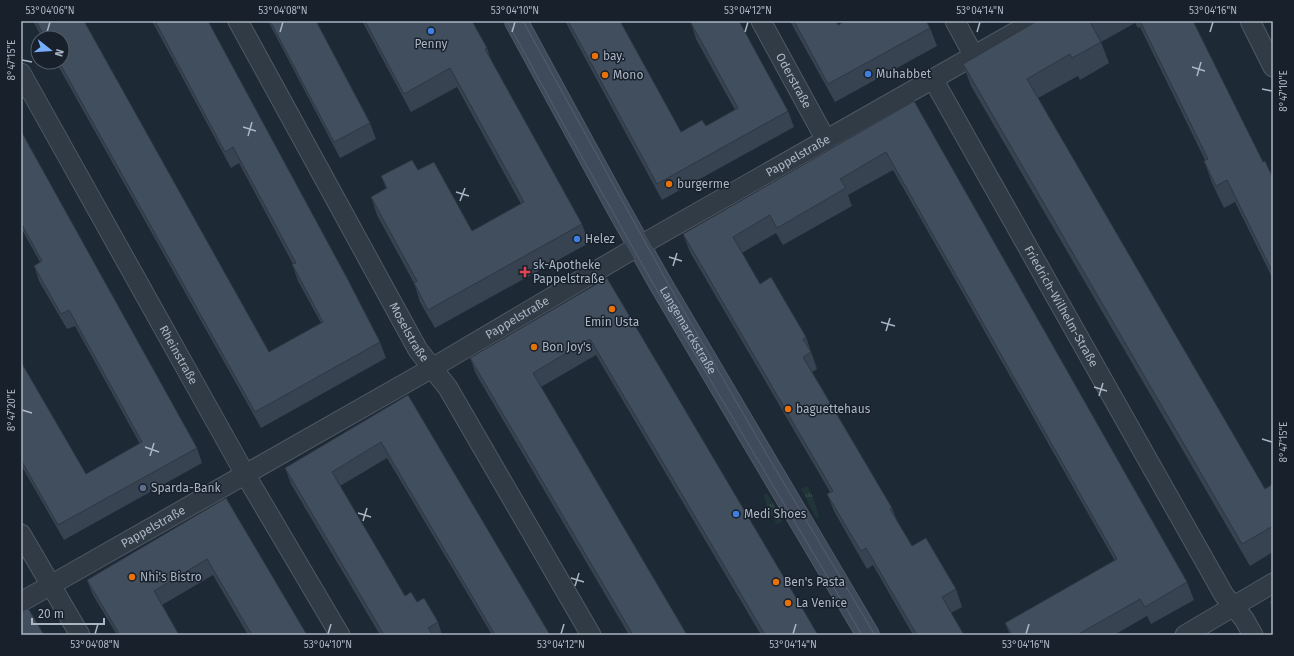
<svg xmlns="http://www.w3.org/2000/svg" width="1294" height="656" font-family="'Fira Sans',sans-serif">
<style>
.grass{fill:url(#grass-tufts)}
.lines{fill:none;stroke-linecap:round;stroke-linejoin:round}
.street-casing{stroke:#4f5865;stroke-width:21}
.secondary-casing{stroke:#4f5865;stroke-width:24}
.street{stroke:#313b46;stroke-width:19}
.secondary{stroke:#3f4a5a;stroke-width:22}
.tram{stroke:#535f6e;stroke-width:1}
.wall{fill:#384351}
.building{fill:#414e5e;stroke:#2e3742}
.ticks{fill:none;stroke:#abb5c4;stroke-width:1.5}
.shop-dot{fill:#3f7fe0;stroke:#17202b;stroke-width:1.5}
.food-dot{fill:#e8710a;stroke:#17202b;stroke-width:1.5}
.health-dot{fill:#e0444e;stroke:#17202b;stroke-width:1.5}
.service-dot{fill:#5c6f8a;stroke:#17202b;stroke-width:1.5}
.labels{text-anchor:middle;stroke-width:3;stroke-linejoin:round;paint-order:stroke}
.poi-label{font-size:12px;fill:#abb5c4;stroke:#17202b;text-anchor:start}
.street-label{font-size:12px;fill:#abb5c4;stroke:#17202b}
.neatline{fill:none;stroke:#abb5c4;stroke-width:1.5}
.ticks-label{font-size:10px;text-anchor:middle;fill:#abb5c4}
</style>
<defs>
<pattern id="grass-tufts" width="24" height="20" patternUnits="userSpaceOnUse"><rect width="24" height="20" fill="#203537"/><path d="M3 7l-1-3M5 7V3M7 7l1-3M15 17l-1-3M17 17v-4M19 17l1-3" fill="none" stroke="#3e5052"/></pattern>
</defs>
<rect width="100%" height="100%" fill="#1e2936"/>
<g class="grass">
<path d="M807,486l6,11 6,20 -2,2 -16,-30z"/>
<path d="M767,493l16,28 -6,3 -10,-16 -3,-13z"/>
</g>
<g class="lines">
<defs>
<g id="street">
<path id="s1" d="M238,21l180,329 30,38 143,247"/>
<path id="s2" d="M761,21l65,119"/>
<path d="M955,21l19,35"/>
<path d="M1250,21l23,46"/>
<path id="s3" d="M21,73l224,401 95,161"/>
<path id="s4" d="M933,79l291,516 20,24 9,16"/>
<path d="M21,534l59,101"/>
<path id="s5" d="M21,602l411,-234 193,-114 410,-233"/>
<path d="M1185,635l88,-52"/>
</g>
<g id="secondary">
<path id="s6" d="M516,21l103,189 41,73 208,352"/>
</g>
</defs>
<use href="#street" class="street-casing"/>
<use href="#secondary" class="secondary-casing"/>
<use href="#street" class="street"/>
<use href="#secondary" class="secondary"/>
<g class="tram">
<path d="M507,21l63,115 85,151 207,348"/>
<path d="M523,21l143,259 104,180 105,175"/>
</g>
</g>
<g class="wall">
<path d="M33,21h51l185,331 52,-29 -23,-42 -6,-17h1l-54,-101 -8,5 -79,-147h56l172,321 6,16 -125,70 -205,-366h6v-24h-20z"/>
<path d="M268,21h48l54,102 6,16 -36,19z"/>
<path d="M362,21h110l15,27 4,12 91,164 7,19 -154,85 -15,-26 -6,-19 -37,-68 -6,-18 15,-9 -5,-12 37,-6 54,61 49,-27 -64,-117 -46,25z"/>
<path d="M565,21h55l61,111 25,-6 29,-16 -39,-71 -5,-16h1l-2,-2h49l49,90 6,16 -132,73z"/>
<path d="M790,21h46l2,4 92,3 7,18 -102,56z"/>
<path d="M1037,21h156l70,141 10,16v101l-38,-77 -11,6 -12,-25 -8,-22 1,-1 -65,-133 -2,1 -3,-5 -34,19 8,21 -29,17 -2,-4 -40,22 227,391 8,-5v68l-23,14 -279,-480 -8,-22z"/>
<path d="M914,101l273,481 7,18 -43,24 -4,-8 -33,19h-104l-5,-12 110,-62 -222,-391 -45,25 4,11 -69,39 -7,-12 -34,20 18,31 46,53 11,32 -5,3 80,136 6,15 14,23 44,43 6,18 -11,6 13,22h-51l-40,-70 -6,4 -11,-19 -22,-39 -7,-17 3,-2 -140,-240 -7,-18z"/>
<path d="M21,131l176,317 5,15 -138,77 -43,-75v-103l65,112 54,-30 -65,-118 -8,3 -28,-48 -5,-15 6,-4 -19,-34z"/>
<path d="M607,278l211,357h-57l-165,-280 -55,32 146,248h-58l-153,-261 -6,-16z"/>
<path d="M408,395l142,240h-58l-105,-177 -47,28 65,110 12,6 21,20 4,13h-62l-89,-151 -6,-16z"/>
<path d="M226,498l81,137h-59l-35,-60 -51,30 17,30h-62l-24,-40 -6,-15z"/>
</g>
<g class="building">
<path d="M36,21h48l185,331 54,-30 -31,-58 4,-1 -63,-116 -8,5 -70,-131h53l139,257 33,64 -125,70 -196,-350h3v-24h-17z"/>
<path d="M270,21h46l54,102 -36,19z"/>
<path d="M365,21h107l15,27 -2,1 97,175 -154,86 -14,-27 3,-2 -46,-84 16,-9 -6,-12 31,-16 6,10 16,-8 38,69 52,-29 -74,-134 -46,26z"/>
<path d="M568,21h52l61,111 21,-12 4,6 32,-18 -47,-85 3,-1v-1h45l49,90 -131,73z"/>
<path d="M794,21h42l2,4 7,-4h81l4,7 -102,56z"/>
<path d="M1037,21h54l-1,1 11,20 -29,16 -2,-4 -43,25 238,410 8,-5v42l-31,18 -279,-480z"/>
<path d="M1140,21h53l70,141 2,-1 8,17v95l-46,-93 -11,6 -12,-25 4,-2z"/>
<path d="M914,101l273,481 -42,25 -5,-8 -63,36h-65l-7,-12 112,-64 -231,-407 -46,27 6,9 -69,40 -7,-13 -37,22 27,47 11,-7 35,60 -3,2 8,13 -8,5 89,151 -2,1 22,37 14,-8 30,51 -14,8 22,38h-47l-51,-87 -5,3 -11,-18 -23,-39 6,-3 -150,-257z"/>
<path d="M21,131l176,317 -139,77 -37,-65v-98l65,112 56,-32 -73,-132 -8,4 -27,-48 8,-5 -21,-38z"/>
<path d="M607,278l211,357h-53l-175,-296 -57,34 154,262h-54l-163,-277z"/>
<path d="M408,395l142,240h-55l-114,-193 -49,30 73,124 6,-4 6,10 7,-4 14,24 -10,6 5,7h-49l-99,-167z"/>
<path d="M226,498l81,137h-55l-45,-76 -53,32 25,44h-59l-33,-55z"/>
<path d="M1273,600v7l-3,-5z"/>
<path d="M28,608l16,27h-23v-23z"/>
</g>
<path class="ticks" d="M47,32l3,-10M280,32l3,-10M512,32l3,-10M745,32l3,-10M977,32l3,-10M1210,32l3,-10M22,60l10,2M1192,67l13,4M1197,76l4,-14M1262,89l10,2M243,127l13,4M248,136l4,-14M456,192l13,4M460,201l5,-13M669,257l13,4M673,266l4,-13M881,322l14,4M886,331l4,-13M1094,387l13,4M1099,396l4,-13M22,410l10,3M1262,439l10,3M145,447l14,5M150,456l4,-13M358,513l13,4M363,521l4,-13M571,578l13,4M575,586l4,-13M95,634l3,-10M328,634l3,-10M561,634l3,-10M793,634l3,-10M1026,634l3,-10"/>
<g class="shop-dot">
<circle cx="431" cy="31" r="4"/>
<circle cx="868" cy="74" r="4"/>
<circle cx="577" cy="239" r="4"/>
<circle cx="736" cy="514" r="4"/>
</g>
<g class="food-dot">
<circle cx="595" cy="56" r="4"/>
<circle cx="605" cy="75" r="4"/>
<circle cx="669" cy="184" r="4"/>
<circle cx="612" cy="309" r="4"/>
<circle cx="534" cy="347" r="4"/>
<circle cx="788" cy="409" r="4"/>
<circle cx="132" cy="577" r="4"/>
<circle cx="776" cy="582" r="4"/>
<circle cx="788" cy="603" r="4"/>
</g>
<path class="health-dot" d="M523 266h4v4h4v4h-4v4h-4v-4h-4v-4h4z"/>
<circle class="service-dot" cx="143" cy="488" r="4"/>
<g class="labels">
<g class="poi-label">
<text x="431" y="48" text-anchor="middle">Penny</text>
<text x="603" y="60">bay.</text>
<text x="876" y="78">Muhabbet</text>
<text x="613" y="79">Mono</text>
<text x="677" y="188">burgerme</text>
<text x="585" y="243">Helez</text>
<text x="533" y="269">sk-Apotheke<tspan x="533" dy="14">Pappelstraße</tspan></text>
<text x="612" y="326" text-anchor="middle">Emin Usta</text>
<text x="542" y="351">Bon Joy's</text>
<text x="796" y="413">baguettehaus</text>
<text x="151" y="492">Sparda-Bank</text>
<text x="744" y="518">Medi Shoes</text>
<text x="140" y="581">Nhi's Bistro</text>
<text x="784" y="586">Ben's Pasta</text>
<text x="796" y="607">La Venice</text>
</g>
<g class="street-label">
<text dy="4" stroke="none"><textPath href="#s2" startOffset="68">Oderstraße</textPath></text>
<text dy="4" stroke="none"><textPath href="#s5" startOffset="896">Pappelstraße</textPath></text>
<text dy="4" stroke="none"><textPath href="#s4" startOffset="261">Friedrich-Wilhelm-Straße</textPath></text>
<text dy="4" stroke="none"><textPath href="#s5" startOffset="572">Pappelstraße</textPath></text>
<text dy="4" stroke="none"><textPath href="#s6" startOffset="354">Langemarckstraße</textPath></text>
<text dy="4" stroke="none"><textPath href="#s1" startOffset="355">Moselstraße</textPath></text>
<text dy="4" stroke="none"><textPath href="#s3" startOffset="323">Rheinstraße</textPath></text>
<text dy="4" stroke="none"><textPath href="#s5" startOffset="152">Pappelstraße</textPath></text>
</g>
</g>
<rect width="1294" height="656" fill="none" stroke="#17202b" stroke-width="44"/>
<g transform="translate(50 50) rotate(107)"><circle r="19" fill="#17202b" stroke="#525c68"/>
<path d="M0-3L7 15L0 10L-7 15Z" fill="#78affb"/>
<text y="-6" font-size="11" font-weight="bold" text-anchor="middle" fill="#abb5c4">N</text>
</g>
<path d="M32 618v6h72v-6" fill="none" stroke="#abb5c4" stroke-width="2"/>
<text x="38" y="618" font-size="12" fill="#abb5c4" stroke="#17202b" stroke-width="3" paint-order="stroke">20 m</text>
<rect x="22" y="22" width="1250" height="612" class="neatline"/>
<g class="ticks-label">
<text x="50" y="14">53°04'06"N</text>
<text x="283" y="14">53°04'08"N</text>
<text x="515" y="14">53°04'10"N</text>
<text x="748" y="14">53°04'12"N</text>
<text x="980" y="14">53°04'14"N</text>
<text x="1213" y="14">53°04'16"N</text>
<text transform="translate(11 60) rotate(-90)" y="4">8°47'15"E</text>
<text transform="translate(1283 91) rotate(-90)" y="4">8°47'10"E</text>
<text transform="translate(11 410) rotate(-90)" y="4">8°47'20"E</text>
<text transform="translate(1283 442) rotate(-90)" y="4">8°47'15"E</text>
<text x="95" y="648">53°04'08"N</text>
<text x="328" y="648">53°04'10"N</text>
<text x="561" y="648">53°04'12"N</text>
<text x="793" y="648">53°04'14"N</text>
<text x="1026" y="648">53°04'16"N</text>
</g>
</svg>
